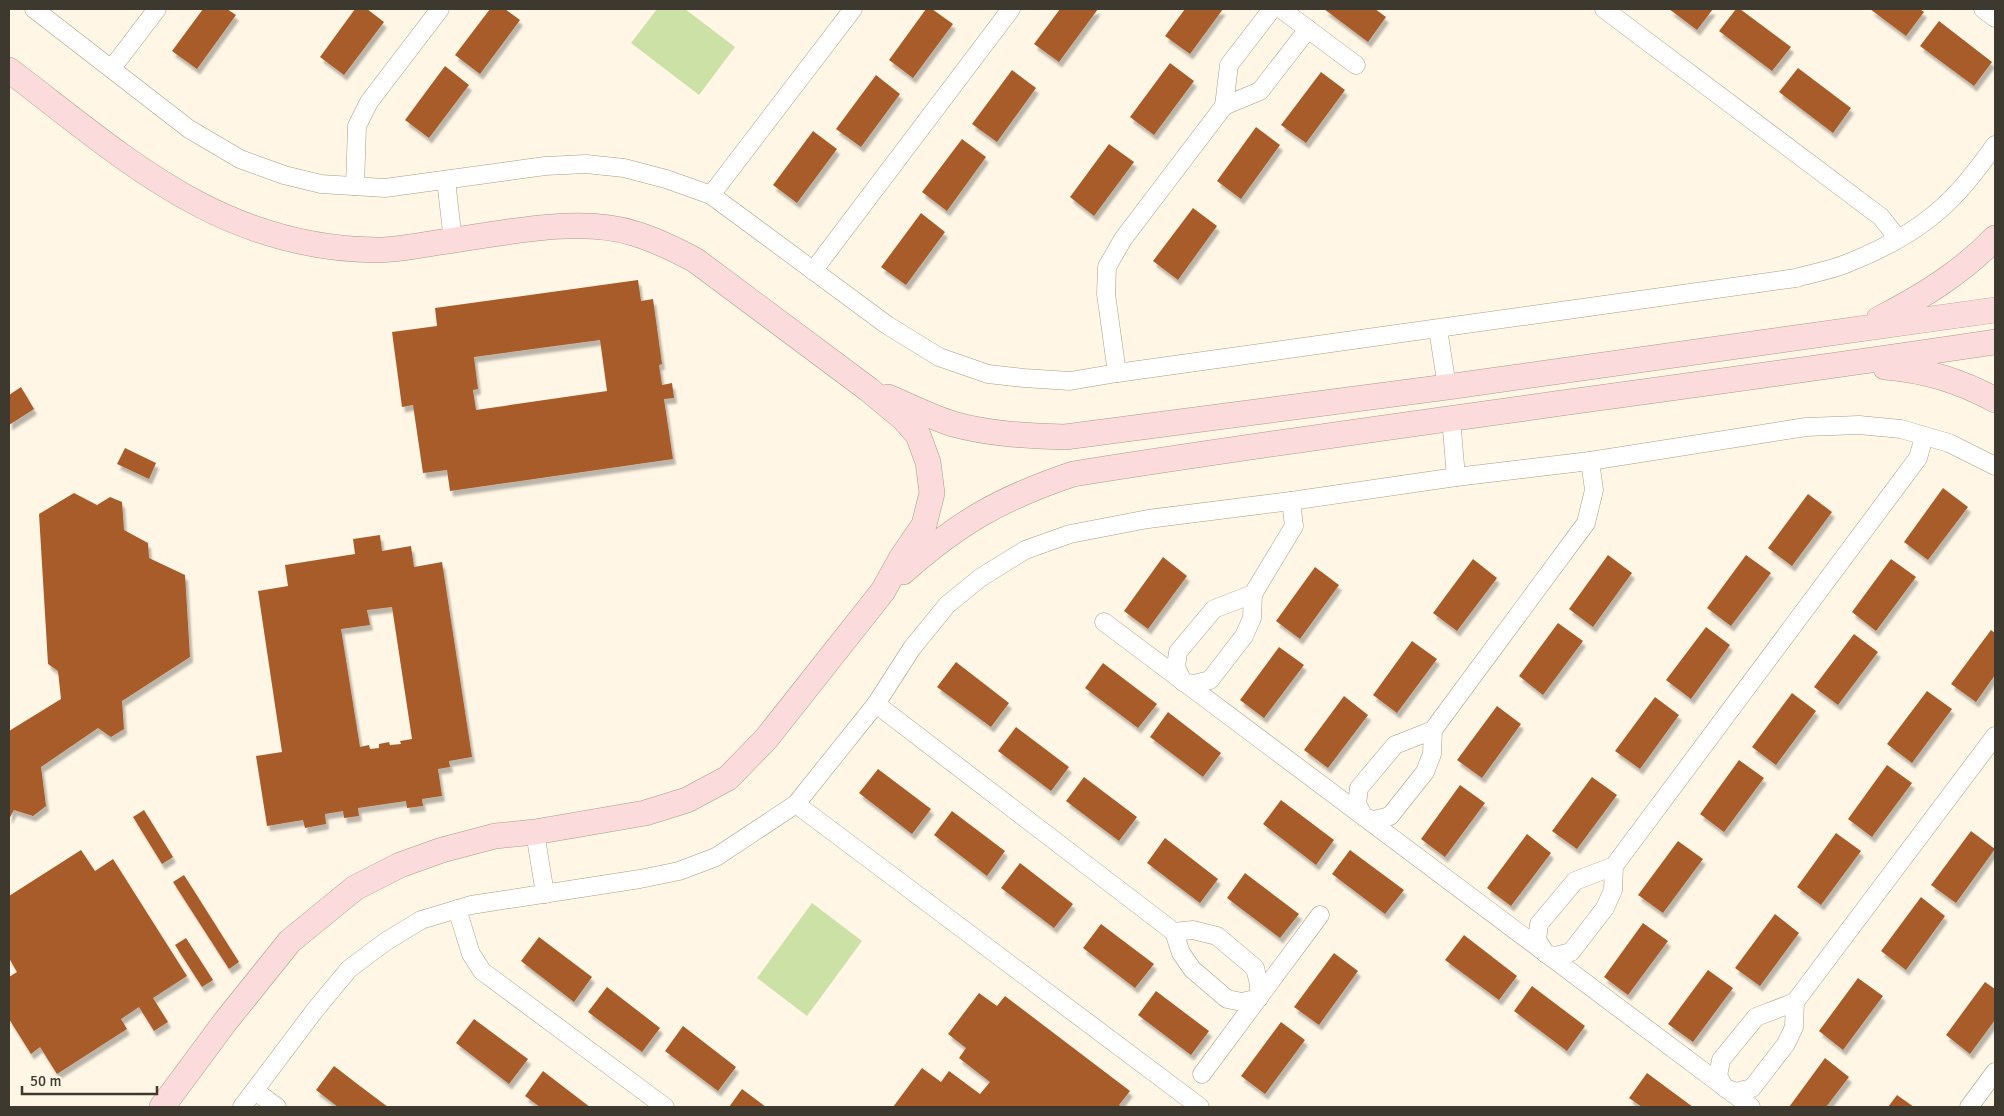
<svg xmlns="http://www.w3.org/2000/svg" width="2004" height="1116" font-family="Signika,sans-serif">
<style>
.grass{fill:#cce1a5}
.building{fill:#a75c29;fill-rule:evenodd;filter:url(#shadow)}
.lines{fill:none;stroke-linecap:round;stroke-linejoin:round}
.street-casing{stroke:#a99c83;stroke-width:19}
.secondary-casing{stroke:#a99c83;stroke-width:26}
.street{stroke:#fff;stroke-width:18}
.secondary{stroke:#fcdbdc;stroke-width:25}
</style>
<defs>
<filter id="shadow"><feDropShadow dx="3" dy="5.5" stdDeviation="1" flood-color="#0004"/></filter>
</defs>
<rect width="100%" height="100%" fill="#fff6e6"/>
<g class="grass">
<path d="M657,9h28l50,38 -36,48 -68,-52z"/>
<path d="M812,903l50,38 -55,75 -50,-38z"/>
</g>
<g class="building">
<path d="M203,9h24l9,6 -39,54 -25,-18z"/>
<path d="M355,9h12l17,13 -40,53 -24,-18z"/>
<path d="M490,9h15l15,11 -40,54 -25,-19z"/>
<path d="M926,9h6l21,15 -40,54 -24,-18z"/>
<path d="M1060,9h38l-39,53 -25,-18z"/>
<path d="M1185,9h38l-33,45 -25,-18z"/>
<path d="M1324,9h51l11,8 -18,25z"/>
<path d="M1669,9h44l-16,21z"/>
<path d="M1736,9h4l51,38 -19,24 -53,-40z"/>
<path d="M1870,9h50l4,3 -18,24z"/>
<path d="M1939,21l53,41 -18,24 -54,-40z"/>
<path d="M1170,63l24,18 -40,54 -24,-18z"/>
<path d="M445,66l24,19 -40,53 -24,-18z"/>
<path d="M1798,68l53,40 -18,25 -54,-41z"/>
<path d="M1012,70l24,18 -39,54 -25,-18z"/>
<path d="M1321,72l24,18 -39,53 -25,-18z"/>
<path d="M876,75l24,19 -39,53 -25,-18z"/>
<path d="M1256,127l24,18 -39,54 -24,-18z"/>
<path d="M813,131l24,18 -40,54 -24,-18z"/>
<path d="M962,139l24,18 -39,54 -25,-19z"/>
<path d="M1109,144l25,18 -40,54 -24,-19z"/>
<path d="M1193,208l24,18 -39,54 -25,-19z"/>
<path d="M921,213l24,19 -39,53 -25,-18z"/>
<path d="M638,280l3,21 12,-2 9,65 -3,1 3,20 10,-2 2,15 -10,1 9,60 -223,32 -3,-21 -24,3 -10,-68 -11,2 -10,-75 45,-6 -2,-18zM600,340l7,51 -131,19 -3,-20 5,-1 -4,-32z"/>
<path d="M21,387l13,22 -25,16v-30z"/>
<path d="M125,448l31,15 -7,16 -32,-15z"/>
<path d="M1943,488l25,19 -40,53 -24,-18z"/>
<path d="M74,493l23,12 13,-8 12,5 2,28 24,13 1,15 36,17 5,82 -68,44 2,28 -13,8 -13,-9 -57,39 5,39 -13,10 -19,-6 -5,9v-88l52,-32 -3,-28 -10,-7 -9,-150z"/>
<path d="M1808,494l24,18 -40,54 -24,-18z"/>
<path d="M380,535l2,16 29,-5 3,21 28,-5 30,195 -23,4 1,6 -12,2 4,27 -20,3 1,7 -16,2 -1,-7 -48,7 1,8 -15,2 -1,-7 -18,3 1,10 -21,4 -2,-8 -36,6 -11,-70 26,-4 -24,-161 30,-5 -3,-21 70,-11 -2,-15zM392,607l20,132 -12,2 1,3 -11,1 -1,-3 -10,2v4l-9,1 -1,-4 -9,2 -19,-118 29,-4 -3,-15z"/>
<path d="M1608,555l24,18 -39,54 -24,-18z"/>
<path d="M1746,555l25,18 -40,53 -24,-18z"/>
<path d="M1163,557l24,19 -39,53 -24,-18z"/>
<path d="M1473,559l24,19 -40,53 -24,-18z"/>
<path d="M1891,559l25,18 -40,54 -24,-19z"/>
<path d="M1315,567l24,18 -39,54 -24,-18z"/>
<path d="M1558,623l25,18 -40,54 -24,-19z"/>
<path d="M1706,627l24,18 -39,54 -25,-19z"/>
<path d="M1991,630l4,3v42l-19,27 -25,-18z"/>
<path d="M1854,634l24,18 -40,53 -24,-18z"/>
<path d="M1412,641l25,18 -40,54 -24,-18z"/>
<path d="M1279,647l25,18 -40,53 -24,-18z"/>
<path d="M956,662l53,41 -18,24 -54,-40z"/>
<path d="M1103,663l54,41 -19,24 -53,-40z"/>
<path d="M1927,691l25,18 -40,54 -25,-19z"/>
<path d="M1792,693l24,18 -40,54 -24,-18z"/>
<path d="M1344,696l24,19 -40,53 -24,-18z"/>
<path d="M1655,697l24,18 -39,54 -25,-18z"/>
<path d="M1497,706l24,18 -39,54 -25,-18z"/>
<path d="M1168,712l53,41 -18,24 -53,-40z"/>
<path d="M1016,727l53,40 -18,24 -53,-40z"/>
<path d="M1739,760l25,18 -40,54 -24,-18z"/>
<path d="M1887,765l25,18 -40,54 -24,-18z"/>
<path d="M878,769l53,40 -19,25 -53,-41z"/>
<path d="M1084,777l53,40 -18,24 -53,-40z"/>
<path d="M1592,777l25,18 -40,54 -25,-18z"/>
<path d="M1460,785l25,18 -40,54 -24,-18z"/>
<path d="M1281,800l53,40 -18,25 -53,-41z"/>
<path d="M144,810l29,47 -11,7 -29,-47z"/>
<path d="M952,811l53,40 -18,25 -53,-41z"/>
<path d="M1971,831l24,18 -39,54 -25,-18z"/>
<path d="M1836,833l25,18 -40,54 -24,-18z"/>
<path d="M1527,834l24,19 -40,53 -24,-18z"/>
<path d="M1165,838l53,41 -18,24 -53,-40z"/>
<path d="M1678,841l25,18 -40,54 -25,-18z"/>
<path d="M81,850l14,21 18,-12 74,117 -34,22 15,24 -14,9 -15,-24 -18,12 6,10 -70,45 -17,-27 -9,7 -22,-35v-42l8,-5 -8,-14v-62z"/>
<path d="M1350,850l54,40 -19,24 -53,-40z"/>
<path d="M1020,863l53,41 -19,24 -53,-40z"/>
<path d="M1245,873l54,41 -19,24 -53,-40z"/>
<path d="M184,875l55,87 -10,7 -56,-87z"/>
<path d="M1921,897l24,19 -39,54 -25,-19z"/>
<path d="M1775,914l24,19 -39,53 -25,-18z"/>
<path d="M1643,923l25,18 -40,54 -24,-18z"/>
<path d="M1101,924l53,40 -19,24 -52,-40z"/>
<path d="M1464,935l53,41 -18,24 -54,-40z"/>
<path d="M539,937l53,40 -18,25 -53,-41z"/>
<path d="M186,938l27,42 -11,7 -27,-42z"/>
<path d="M1334,953l24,18 -39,54 -25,-18z"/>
<path d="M1708,970l25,18 -40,54 -25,-18z"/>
<path d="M1858,978l25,18 -40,54 -24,-19z"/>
<path d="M1985,982l10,7v31l-25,34 -24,-19z"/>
<path d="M1532,986l53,40 -18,25 -53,-40z"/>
<path d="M607,987l53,41 -18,24 -54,-40z"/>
<path d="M1156,991l53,40 -18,24 -53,-40z"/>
<path d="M979,993l18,13 8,-10 125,95 -11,14 3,2h-229l29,-39 19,14 8,-11 31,23 10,-12 -31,-24 7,-10 -18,-14z"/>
<path d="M474,1019l54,40 -19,25 -53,-41z"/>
<path d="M1281,1022l24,18 -40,54 -24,-18z"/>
<path d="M683,1026l53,41 -18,24 -53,-40z"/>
<path d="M1825,1058l24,19 -23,30h-37z"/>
<path d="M334,1066l26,20 28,21h-50l-22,-17z"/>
<path d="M543,1071l26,20 21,16h-50l-15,-11z"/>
<path d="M1647,1073l27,20 19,14h-51l-13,-9z"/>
<path d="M742,1089l24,18h-37z"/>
<path d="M1897,1095l17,12h-26z"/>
</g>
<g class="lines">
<defs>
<g id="street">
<path d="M34,9l155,120 51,30 44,16 37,9 64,4 160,-22 41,-2 38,4 42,11 45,16 176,130 52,32 49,17 36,4 46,3 47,-8 679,-95c17,-5 36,-8 52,-15 38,-15 78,-37 106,-67 16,-16 28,-33 41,-51"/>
<path d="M1272,9l-43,56 -5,41 36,-15 48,-62"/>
<path d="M1281,9l75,56"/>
<path d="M1604,9l277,208 17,22"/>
<path d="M1983,9l12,9"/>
<path d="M112,68l45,-59"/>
<path d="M446,180l7,61"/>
<path d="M355,186l2,-60 12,-24 71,-93"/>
<path d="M711,195l142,-186"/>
<path d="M813,271l198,-262"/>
<path d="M1438,329l9,58"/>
<path d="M1117,373l-11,-79 1,-27 16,-28 101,-133"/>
<path d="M1451,418l5,59"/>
<path d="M1253,594l-39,15 -36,43 -2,15 7,15 11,2 16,-4 34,-44 8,-18 1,-24 41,-68 -3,-25"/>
<path d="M1104,622l647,485"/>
<path d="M876,704l298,228 7,21 11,16 35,30 15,3 17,-4v-14l-4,-16 -38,-32 -24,-6 -19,2"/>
<path d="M1433,730l-38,15 -36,43 -2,16 7,13 10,3 16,-4 35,-44 7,-18 1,-24 153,-207 8,-33 -4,-29"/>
<path d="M796,804l404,303"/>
<path d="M535,832l10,62"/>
<path d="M1614,866l-39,15 -36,43 -2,16 9,14 9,2 16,-4 34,-44 8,-18 1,-24 304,-408 6,-21"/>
<path d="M457,909l14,45 11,17 183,136"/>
<path d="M1795,1002l-1,25 -8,17 -34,44 -16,4 -11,-4 -7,-12 3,-16 35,-43 39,-15 200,-266"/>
<path d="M1202,1074l118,-159"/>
<path d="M255,1091l22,16"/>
<path d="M242,1107l73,-97 34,-41 36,-27 36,-22 50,-15 169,-26 39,-8 37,-14 80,-53 80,-100 36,-56 35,-43 33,-27 45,-28 45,-16 78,-15 143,-18 165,-24 134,-16 216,-34 53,-2 42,4 48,14 46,23"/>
<path d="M1969,1107l26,-35"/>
</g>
<g id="secondary">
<path d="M9,70c117,89 212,179 369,180 20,0 43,-5 63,-8 59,-8 138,-27 195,-8 20,6 40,16 59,26l173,129 35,29 15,17 10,27 4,31 -8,32 -22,32 -19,34 -117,148 -38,39 -41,22 -42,13 -110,19 -40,4 -53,14 -42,15 -45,23 -65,53 -65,81 -63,85"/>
<path d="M1879,319c43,-22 82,-46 116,-81"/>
<path d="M1885,367c38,3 76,14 110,33"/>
<path d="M888,397c21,9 43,20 65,27 36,10 74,12 112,13l382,-50 548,-77"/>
<path d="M903,572c56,-50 99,-74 170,-98 307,-49 615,-86 922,-132"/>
</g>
</defs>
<use href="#street" class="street-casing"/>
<use href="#secondary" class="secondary-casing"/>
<use href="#street" class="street"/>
<use href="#secondary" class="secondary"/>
</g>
<rect width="2004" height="1116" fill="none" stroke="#3e392e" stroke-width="20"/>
<path d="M22 1086v8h135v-8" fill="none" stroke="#3e392e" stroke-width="2.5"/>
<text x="30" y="1086" font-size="15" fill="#3e392e" stroke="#fff6e6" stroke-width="4" paint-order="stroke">50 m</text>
</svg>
